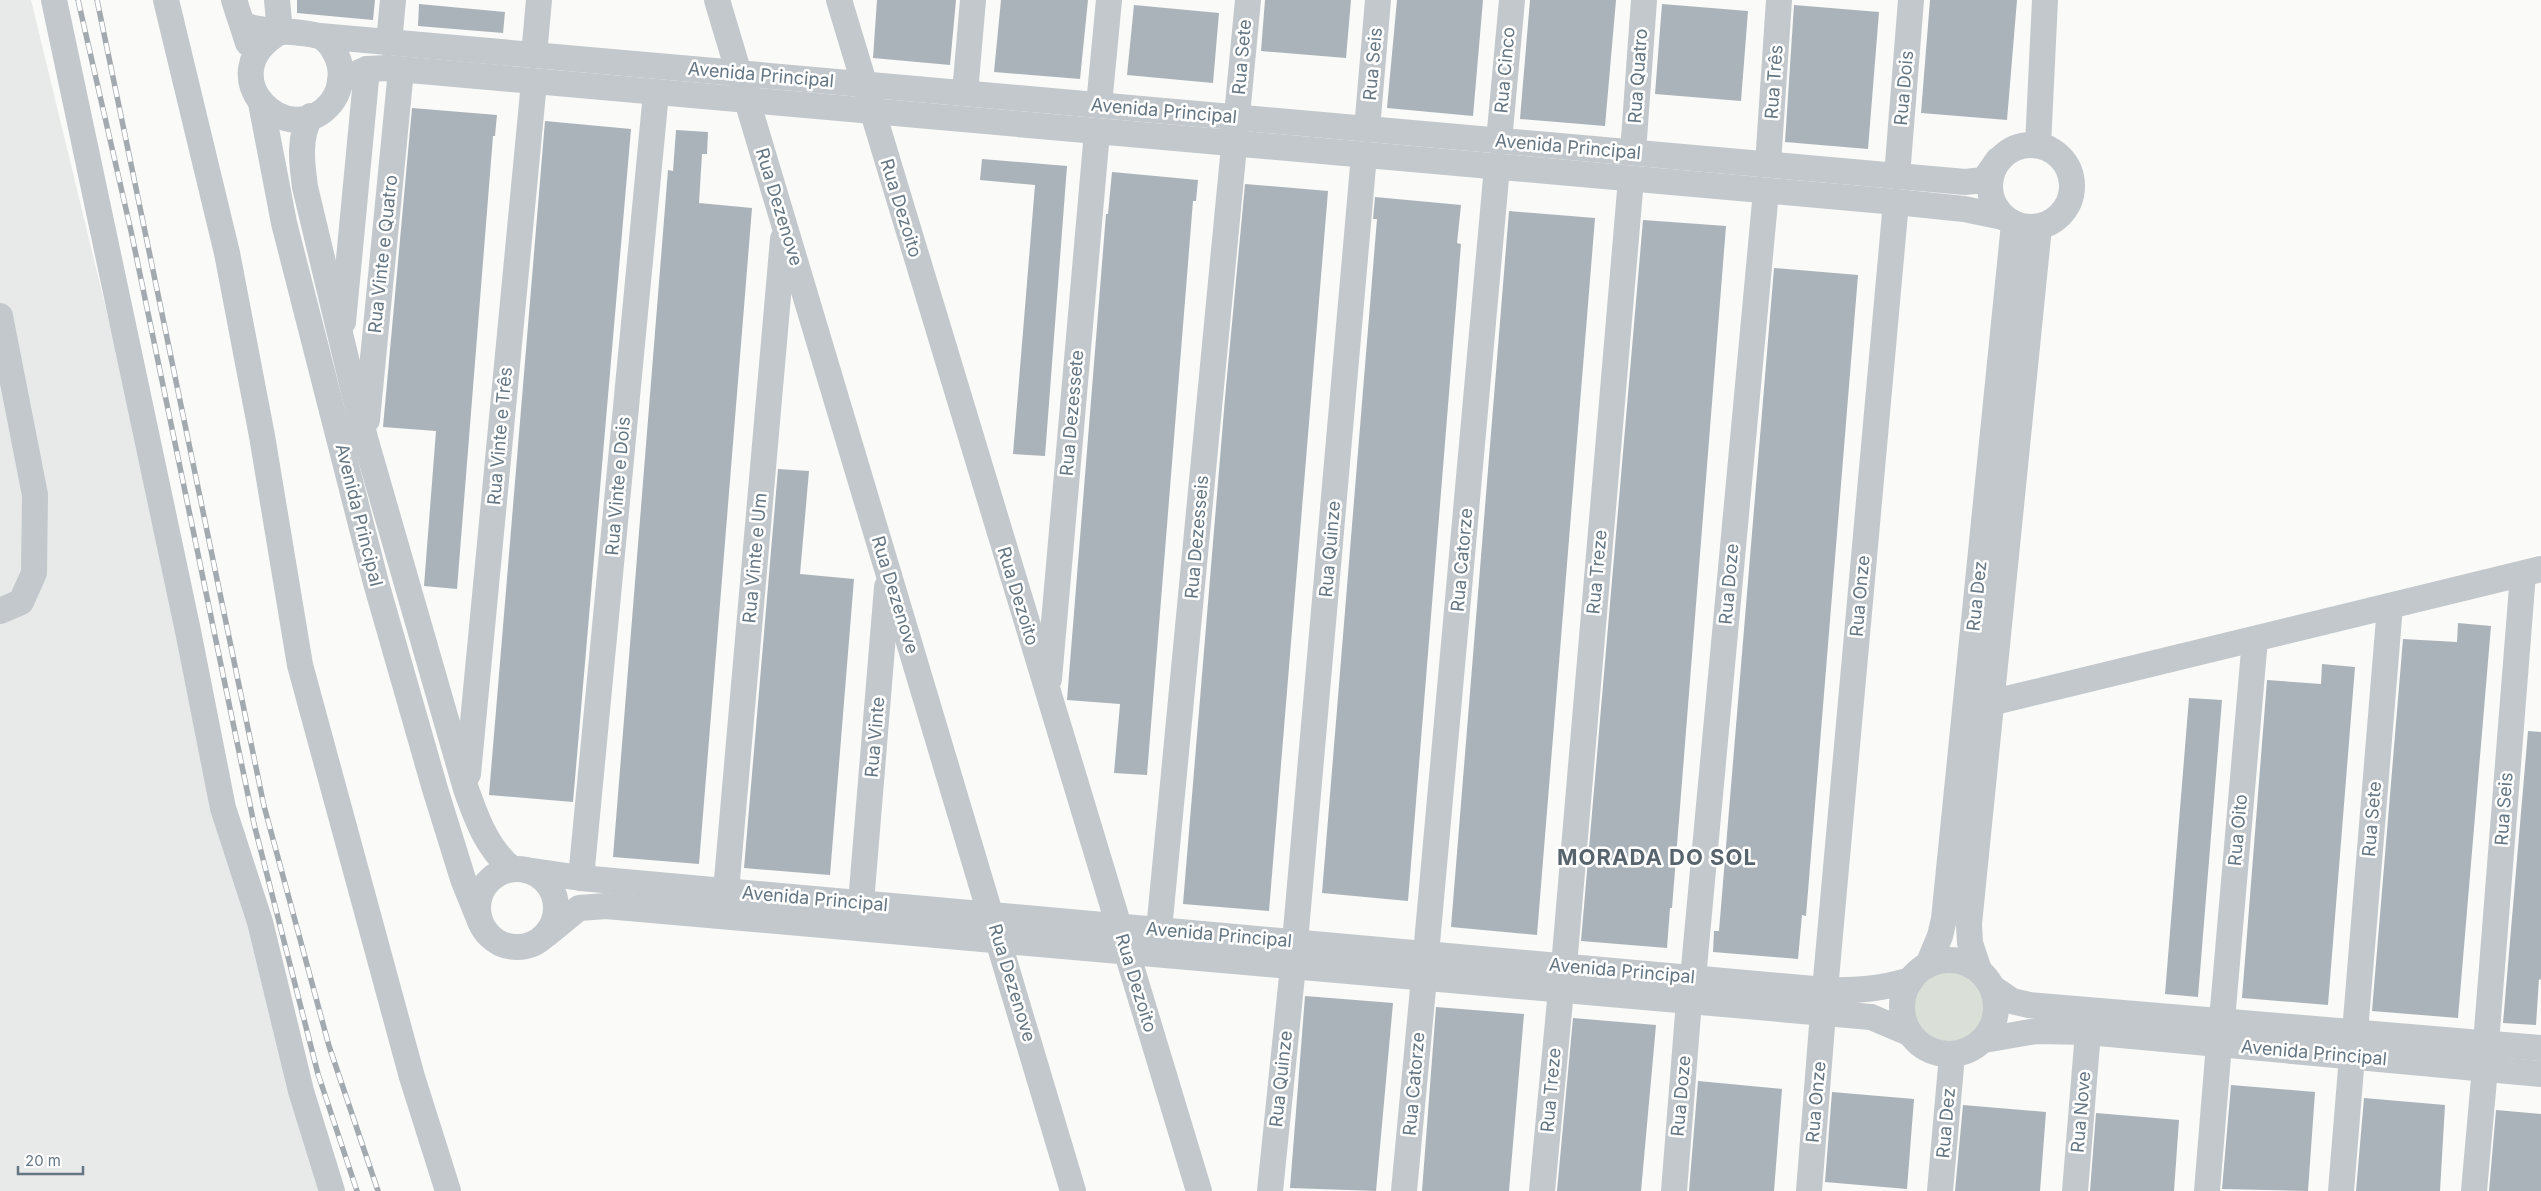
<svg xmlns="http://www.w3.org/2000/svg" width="2541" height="1191" font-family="Inter,sans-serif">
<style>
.built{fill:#e8e9e9}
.green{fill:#dadfd7}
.building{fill:#aab3b9}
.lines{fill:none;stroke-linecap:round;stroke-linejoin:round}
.minor{stroke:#c3c8cc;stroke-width:26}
.rail-casing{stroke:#a2aab0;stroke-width:5.5}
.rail{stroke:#fff;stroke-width:4;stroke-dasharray:11;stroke-linecap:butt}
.labels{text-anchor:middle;stroke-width:5;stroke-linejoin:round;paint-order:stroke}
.street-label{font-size:18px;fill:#657683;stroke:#fff}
.district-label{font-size:22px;font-weight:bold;letter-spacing:1px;fill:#57646e;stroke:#fff}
</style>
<rect width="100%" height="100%" fill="#fafaf8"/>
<path class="built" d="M0,0h31l289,1191h-320z"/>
<circle class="green" cx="1948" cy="1008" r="39"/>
<g class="building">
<path d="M297,0h78l-2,20 -76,-7z"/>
<path d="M877,0h79l-6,65 -77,-7z"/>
<path d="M1001,0h87l-8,79 -86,-7z"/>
<path d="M1265,0h86l-5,58 -85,-7z"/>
<path d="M1397,0h86l-10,116 -86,-8z"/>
<path d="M1530,0h86l-11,126 -85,-7z"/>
<path d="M1930,0h87l-10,120 -86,-7z"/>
<path d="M419,4l86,8 -2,21 -85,-7z"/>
<path d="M1662,4l86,7 -7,90 -86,-7z"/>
<path d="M1134,5l85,8 -6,70 -86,-8z"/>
<path d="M1794,5l85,7 -11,137 -83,-7z"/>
<path d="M412,108l85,7 -2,21h-2l-36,453 -33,-3 12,-155 -53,-4z"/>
<path d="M545,121l86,8 -58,673 -84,-7z"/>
<path d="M676,130l32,2 -1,22h-5l-3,49 53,5 -53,656 -86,-7 55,-687 5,1z"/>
<path d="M982,159l85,7 -22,290 -32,-2 22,-269 -55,-5z"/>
<path d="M1112,172l86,8 -2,21h-3l-46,574 -33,-2 6,-69 -53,-4 39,-486h2z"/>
<path d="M1245,184l83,7 -59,720 -86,-7 42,-506z"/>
<path d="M1375,197l86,8 -4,38 4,1 -3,38 -50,619 -86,-8 55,-674h-4z"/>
<path d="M1509,211l86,7 -58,717 -86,-8z"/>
<path d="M1643,220l83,6 -54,682h-2l-3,40 -86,-7z"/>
<path d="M1774,268l84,7 -52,641 -4,-1 -4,44 -85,-7 1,-21h5z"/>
<path d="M778,469l31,2 -9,103 54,5 -24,296 -86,-7z"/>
<path d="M2458,623l33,3 -33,392 -86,-7 31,-372 54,3z"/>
<path d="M2322,664l33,3 -27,338 -86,-7 25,-318 54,4z"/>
<path d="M2189,698l33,2 -24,297 -33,-3z"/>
<path d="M2528,731l13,1v248l-2,-1 -3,46 -33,-2z"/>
<path d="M1305,996l88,7 -17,188 -86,-3z"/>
<path d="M1436,1007l88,7 -15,177h-87z"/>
<path d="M1573,1018l83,7 -15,166h-84z"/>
<path d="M1698,1081l84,8 -8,102h-85z"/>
<path d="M2231,1085l84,7 -7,99 -86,-2z"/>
<path d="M1832,1092l82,7 -7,90 -82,-7z"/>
<path d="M2364,1098l81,7 -5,86h-84z"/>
<path d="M1963,1105l83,7 -6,79h-85z"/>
<path d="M2496,1110l45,4v77h-52z"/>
<path d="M2096,1113l83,7 -5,71h-84z"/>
</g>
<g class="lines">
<g class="minor">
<path d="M54,0l134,631 35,177 37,114 41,169 31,100"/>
<path d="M166,0l61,253 35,183 38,229 112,412 36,114"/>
<path d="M234,0l14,43"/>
<path d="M277,0l3,32"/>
<path d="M717,0l356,1191"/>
<path d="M839,0l360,1191"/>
<path d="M243,25c25,9 52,4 76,11 11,4 19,20 21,30 2,13 -1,27 -9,37 -43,52 -124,-29 -51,-71"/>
<path d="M320,36l1645,146 19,-2 14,-20"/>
<path d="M389,43l4,-43"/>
<path d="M534,55l5,-55"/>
<path d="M340,81l27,-12 20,-1 1509,134 68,7 39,8"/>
<path d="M965,93l8,-93"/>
<path d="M261,103l23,120 92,360 59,206 28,90 17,42"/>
<path d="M1099,105l10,-105"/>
<path d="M311,116c-13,21 -9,48 -6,71l60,251 101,351c11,31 21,59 46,80"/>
<path d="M1367,129l11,-129"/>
<path d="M1499,141l13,-141"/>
<circle cx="2031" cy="186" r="41"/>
<path d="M2038,145l7,-145"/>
<path d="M1633,152l11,-152"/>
<path d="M1768,164l11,-164"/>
<path d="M1897,176l14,-176"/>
<path d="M0,316l35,179 -1,78 -13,29 -21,9"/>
<path d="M343,322l24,-253"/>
<path d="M367,420l34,-350"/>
<path d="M1049,679l48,-547"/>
<path d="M1990,703l551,-134"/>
<path d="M468,774l66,-692"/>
<circle cx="517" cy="908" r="39"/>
<path d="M526,870l55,8 1244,112c31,1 56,-1 86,-10"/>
<path d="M581,878l75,-785"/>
<path d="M726,891l57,-652"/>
<path d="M861,903l26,-316"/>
<path d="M1159,930l89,-930"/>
<path d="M546,935l33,-27 27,-2 1265,111 38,16"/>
<path d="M1295,942l69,-787"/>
<path d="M1426,954l71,-787"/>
<circle cx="1949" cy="1007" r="47"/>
<path d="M1928,965l12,-29 4,-17 70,-695"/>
<path d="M1564,966l67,-787"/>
<path d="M1979,970l-9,-27 -1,-19 70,-697"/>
<path d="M1693,978l73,-787"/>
<path d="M1993,988l19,13 17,4 512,43"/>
<path d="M1825,990l71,-788"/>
<path d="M2222,1020l33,-381"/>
<path d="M2355,1032l35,-426"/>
<path d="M1984,1040l52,-9 52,1 453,42"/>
<path d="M2486,1043l37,-469"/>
<path d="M1270,1191l23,-225"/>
<path d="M1404,1191l20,-213"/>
<path d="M1542,1191l19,-201"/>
<path d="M1674,1191l15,-190"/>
<path d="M1809,1191l14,-178"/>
<path d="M1940,1191l12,-136"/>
<path d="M2075,1191l13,-159"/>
<path d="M2207,1191l12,-147"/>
<path d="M2341,1191l11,-135"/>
<path d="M2474,1191l11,-123"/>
</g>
<defs>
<g id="rail">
<path d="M78,0l53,231 123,593 64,250 39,117"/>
<path d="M97,0l167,806 65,240 49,145"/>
</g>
</defs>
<use href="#rail" class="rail-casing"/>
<use href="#rail" class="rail"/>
</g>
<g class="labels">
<g class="street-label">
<text transform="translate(1242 57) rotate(-85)" y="6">Rua Sete</text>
<text transform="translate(1373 64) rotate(-85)" y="6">Rua Seis</text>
<text transform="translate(1505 70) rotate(-85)" y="6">Rua Cinco</text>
<text transform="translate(761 75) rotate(5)" y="6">Avenida Principal</text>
<text transform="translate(1638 76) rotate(-86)" y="6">Rua Quatro</text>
<text transform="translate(1774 82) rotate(-86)" y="6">Rua Três</text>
<text transform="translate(1904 88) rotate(-85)" y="6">Rua Dois</text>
<text transform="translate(1164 111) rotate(5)" y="6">Avenida Principal</text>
<text transform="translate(1568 147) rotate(5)" y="6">Avenida Principal</text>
<text transform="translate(779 207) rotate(73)" y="6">Rua Dezenove</text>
<text transform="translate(901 208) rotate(73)" y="6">Rua Dezoito</text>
<text transform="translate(383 254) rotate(-84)" y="6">Rua Vinte e Quatro</text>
<text transform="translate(1072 413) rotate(-85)" y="6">Rua Dezessete</text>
<text transform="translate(500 436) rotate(-85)" y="6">Rua Vinte e Três</text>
<text transform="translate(618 486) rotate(-85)" y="6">Rua Vinte e Dois</text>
<text transform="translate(359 515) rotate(76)" y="6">Avenida Principal</text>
<text transform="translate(1197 537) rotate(-85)" y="6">Rua Dezesseis</text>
<text transform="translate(1330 549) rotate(-85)" y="6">Rua Quinze</text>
<text transform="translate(755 558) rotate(-85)" y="6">Rua Vinte e Um</text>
<text transform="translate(1462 560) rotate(-85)" y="6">Rua Catorze</text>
<text transform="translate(1597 572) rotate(-85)" y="6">Rua Treze</text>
<text transform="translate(1729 584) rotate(-85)" y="6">Rua Doze</text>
<text transform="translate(895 595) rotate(73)" y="6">Rua Dezenove</text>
<text transform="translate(1018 596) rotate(73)" y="6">Rua Dezoito</text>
<text transform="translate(1860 596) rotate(-85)" y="6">Rua Onze</text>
<text transform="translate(1977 596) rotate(-84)" y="6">Rua Dez</text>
<text transform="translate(875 737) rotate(-85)" y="6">Rua Vinte</text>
<text transform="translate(2504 809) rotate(-86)" y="6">Rua Seis</text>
<text transform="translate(2372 819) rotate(-85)" y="6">Rua Sete</text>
<text transform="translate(2238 830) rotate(-85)" y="6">Rua Oito</text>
<text transform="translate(815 899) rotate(5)" y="6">Avenida Principal</text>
<text transform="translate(1219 935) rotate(5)" y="6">Avenida Principal</text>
<text transform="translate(1622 971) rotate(5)" y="6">Avenida Principal</text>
<text transform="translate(1012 983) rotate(73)" y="6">Rua Dezenove</text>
<text transform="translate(1136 983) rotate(73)" y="6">Rua Dezoito</text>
<text transform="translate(2314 1053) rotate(5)" y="6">Avenida Principal</text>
<text transform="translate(1281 1079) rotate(-84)" y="6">Rua Quinze</text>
<text transform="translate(1414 1084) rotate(-85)" y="6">Rua Catorze</text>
<text transform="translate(1551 1090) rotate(-85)" y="6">Rua Treze</text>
<text transform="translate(1681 1096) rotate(-85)" y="6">Rua Doze</text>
<text transform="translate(1816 1102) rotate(-85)" y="6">Rua Onze</text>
<text transform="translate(2081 1112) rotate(-85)" y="6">Rua Nove</text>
<text transform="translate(1946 1123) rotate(-85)" y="6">Rua Dez</text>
</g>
<g class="district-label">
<text x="1657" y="865">MORADA DO SOL</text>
</g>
</g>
<path d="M18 1166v8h65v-8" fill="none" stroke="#657683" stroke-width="2.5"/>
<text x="25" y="1166" font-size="15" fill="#657683" stroke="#ffffff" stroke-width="4" paint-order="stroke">20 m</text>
</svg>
